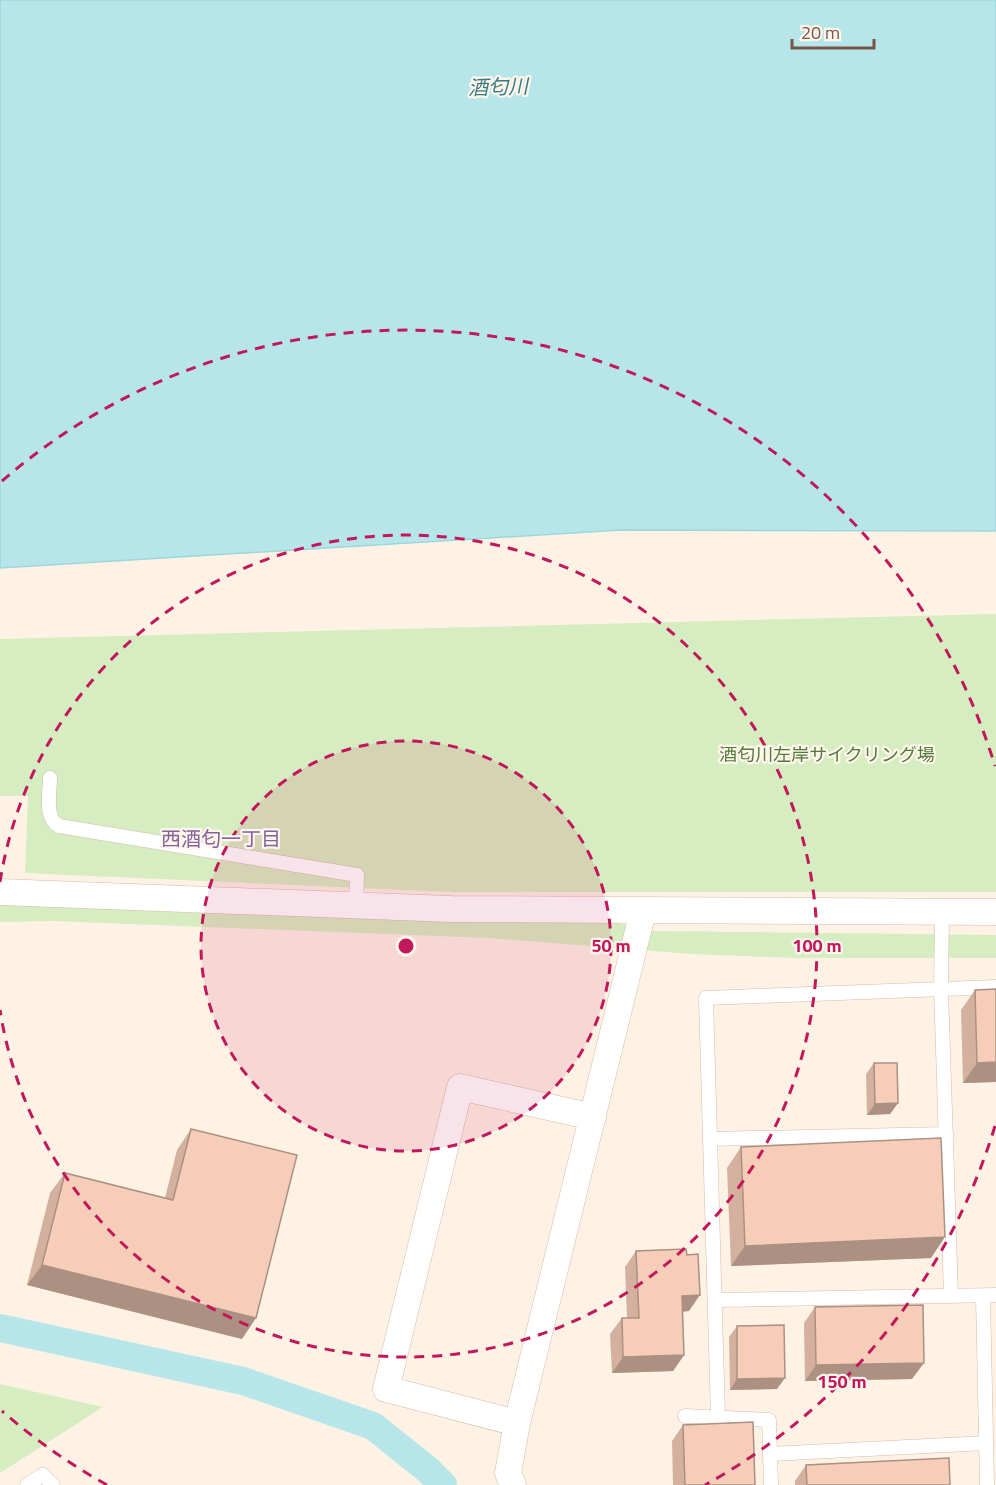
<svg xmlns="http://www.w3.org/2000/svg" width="996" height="1485" font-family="'Titillium Web','Noto Sans JP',sans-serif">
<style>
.green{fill:#d6edc1}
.water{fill:#b6e6ea;stroke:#9cd7dd;stroke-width:1.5}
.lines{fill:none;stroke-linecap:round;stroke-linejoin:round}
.canal{stroke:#b6e6ea;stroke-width:28}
.lane-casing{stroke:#d3bbab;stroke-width:15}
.street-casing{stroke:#d3bbab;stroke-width:27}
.lane{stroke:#fff;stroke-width:14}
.street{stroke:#fff;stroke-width:26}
.wall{fill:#d4b09f}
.shaded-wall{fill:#ac9082}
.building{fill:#f6cdb9;stroke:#ac9082;stroke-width:1.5}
.ring{fill:none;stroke:#c2185b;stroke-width:3;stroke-dasharray:10 8}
.labels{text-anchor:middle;stroke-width:4.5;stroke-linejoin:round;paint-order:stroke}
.park-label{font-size:18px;fill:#527a3b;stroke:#fff6ec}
.water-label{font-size:20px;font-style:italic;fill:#397980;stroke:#fff6ec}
.neighbourhood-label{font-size:20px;fill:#85629e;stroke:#fff6ec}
.centre{fill:#c2185b;stroke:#fff6ec;stroke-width:3}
.ring-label{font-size:18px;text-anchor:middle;font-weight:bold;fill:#c2185b;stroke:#fff6ec;stroke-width:4.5;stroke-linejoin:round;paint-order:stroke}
</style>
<rect width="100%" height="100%" fill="#fef2e4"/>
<g class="green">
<path d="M996,614v278h-546l-425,-19 3,-77h-28v-157z"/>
<path d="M0,904l611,18 44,9 341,4v23h-200l-105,-4 -203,-16 -434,-17 -54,1z"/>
<path d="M0,1384l103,23 -103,66z"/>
</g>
<path class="water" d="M0,0h996v531l-375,-1 -621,38z"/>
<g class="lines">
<path class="canal" d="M0,1328l243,53 130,45 55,44 15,15"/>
<defs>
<g id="lane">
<path d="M50,778c0,15 -6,40 9,48l298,49 -1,31"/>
<path d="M942,913l-1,76 10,307"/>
<path d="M710,1139l236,-5"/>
<path d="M983,1296l4,189"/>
<path d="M715,1300l281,-5"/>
<path d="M685,1416l84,4 2,65"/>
<path d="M718,1417l-12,-419 290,-11"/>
<path d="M770,1454l216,-11"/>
<path d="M27,1485l16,-10 10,10"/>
</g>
<g id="street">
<path d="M0,892l450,17 546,3"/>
<path d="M517,1423l-131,-34 74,-302 133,30"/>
<path d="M513,1485l-5,-12 9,-50 126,-512"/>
</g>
</defs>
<use href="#lane" class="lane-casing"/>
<use href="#street" class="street-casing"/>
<use href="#lane" class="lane"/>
<use href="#street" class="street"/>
</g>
<g class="wall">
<path d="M975,990l21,92 -33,1 -2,-73z"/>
<path d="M874,1063l24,40 -8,11 -23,1 -1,-41z"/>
<path d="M191,1129l51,210 -215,-54 23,-92 15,-20 100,25 12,-48z"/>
<path d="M741,1147l190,111 -200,8 -4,-98z"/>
<path d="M636,1251l53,60 -6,1 1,43 -11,16 -61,2 -2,-39 12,-16h5l-2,-51z"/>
<path d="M815,1307l97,72 -107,2 -1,-58z"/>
<path d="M737,1326l40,63 -47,1 -1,-53z"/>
<path d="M683,1425l72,60h-82l-1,-44z"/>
<path d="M806,1465l144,20h-155v-4z"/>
</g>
<g class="shaded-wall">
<path d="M996,1062v20l-33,1 14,-20z"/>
<path d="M898,1103l-8,11 -23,1 8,-11z"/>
<path d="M945,1237l-14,21 -200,8 14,-20z"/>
<path d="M42,1265l214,53 -14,21 -215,-54z"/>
<path d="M700,1295l-11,16 -18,1 11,-16z"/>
<path d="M684,1355l-11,16 -61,2 11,-16z"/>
<path d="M924,1363l-12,16 -107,2 11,-16z"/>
<path d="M785,1378l-8,11 -47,1 7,-11z"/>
</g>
<g class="building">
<path d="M996,989v73l-19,1 -2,-73z"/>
<path d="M874,1063h23l1,40 -23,1z"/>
<path d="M191,1129l106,26 -41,163 -214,-53 23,-92 108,27z"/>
<path d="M941,1138l4,99 -200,9 -4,-99z"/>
<path d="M686,1249l1,6 11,-1 2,41 -18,1 2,59 -61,2 -1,-39h17l-3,-67z"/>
<path d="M923,1305l1,58 -108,2 -1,-58z"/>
<path d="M784,1325l1,53 -48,1v-53z"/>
<path d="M753,1422l2,63h-70l-2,-60z"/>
<path d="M949,1458l1,27h-143l-1,-20z"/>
</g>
<circle cx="406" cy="946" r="205" fill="#c2185b" fill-opacity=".12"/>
<g class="ring">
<circle cx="406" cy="946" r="205"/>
<path d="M0 882A411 411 0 1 1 0 1010"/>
<path d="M995 1126A616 616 0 0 1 705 1485M107 1485A616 616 0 0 1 2 1411M2 481A616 616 0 0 1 995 766"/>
</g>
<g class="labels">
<g class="park-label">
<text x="827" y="761">酒匂川左岸サイクリング場</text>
</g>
<g class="water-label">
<text transform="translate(498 87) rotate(-2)" y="7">酒匂川</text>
</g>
<g class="neighbourhood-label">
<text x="221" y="846">西酒匂一丁目</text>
</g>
</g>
<circle cx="406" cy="946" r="9" class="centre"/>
<g class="ring-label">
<text x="611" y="952">50 m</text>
<text x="817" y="952">100 m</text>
<text x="842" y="1388">150 m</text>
</g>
<path d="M792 39v9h82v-9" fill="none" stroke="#795547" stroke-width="3"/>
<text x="801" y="39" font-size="18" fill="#795547" stroke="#fff6ec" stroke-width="4.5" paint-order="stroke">20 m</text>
</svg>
